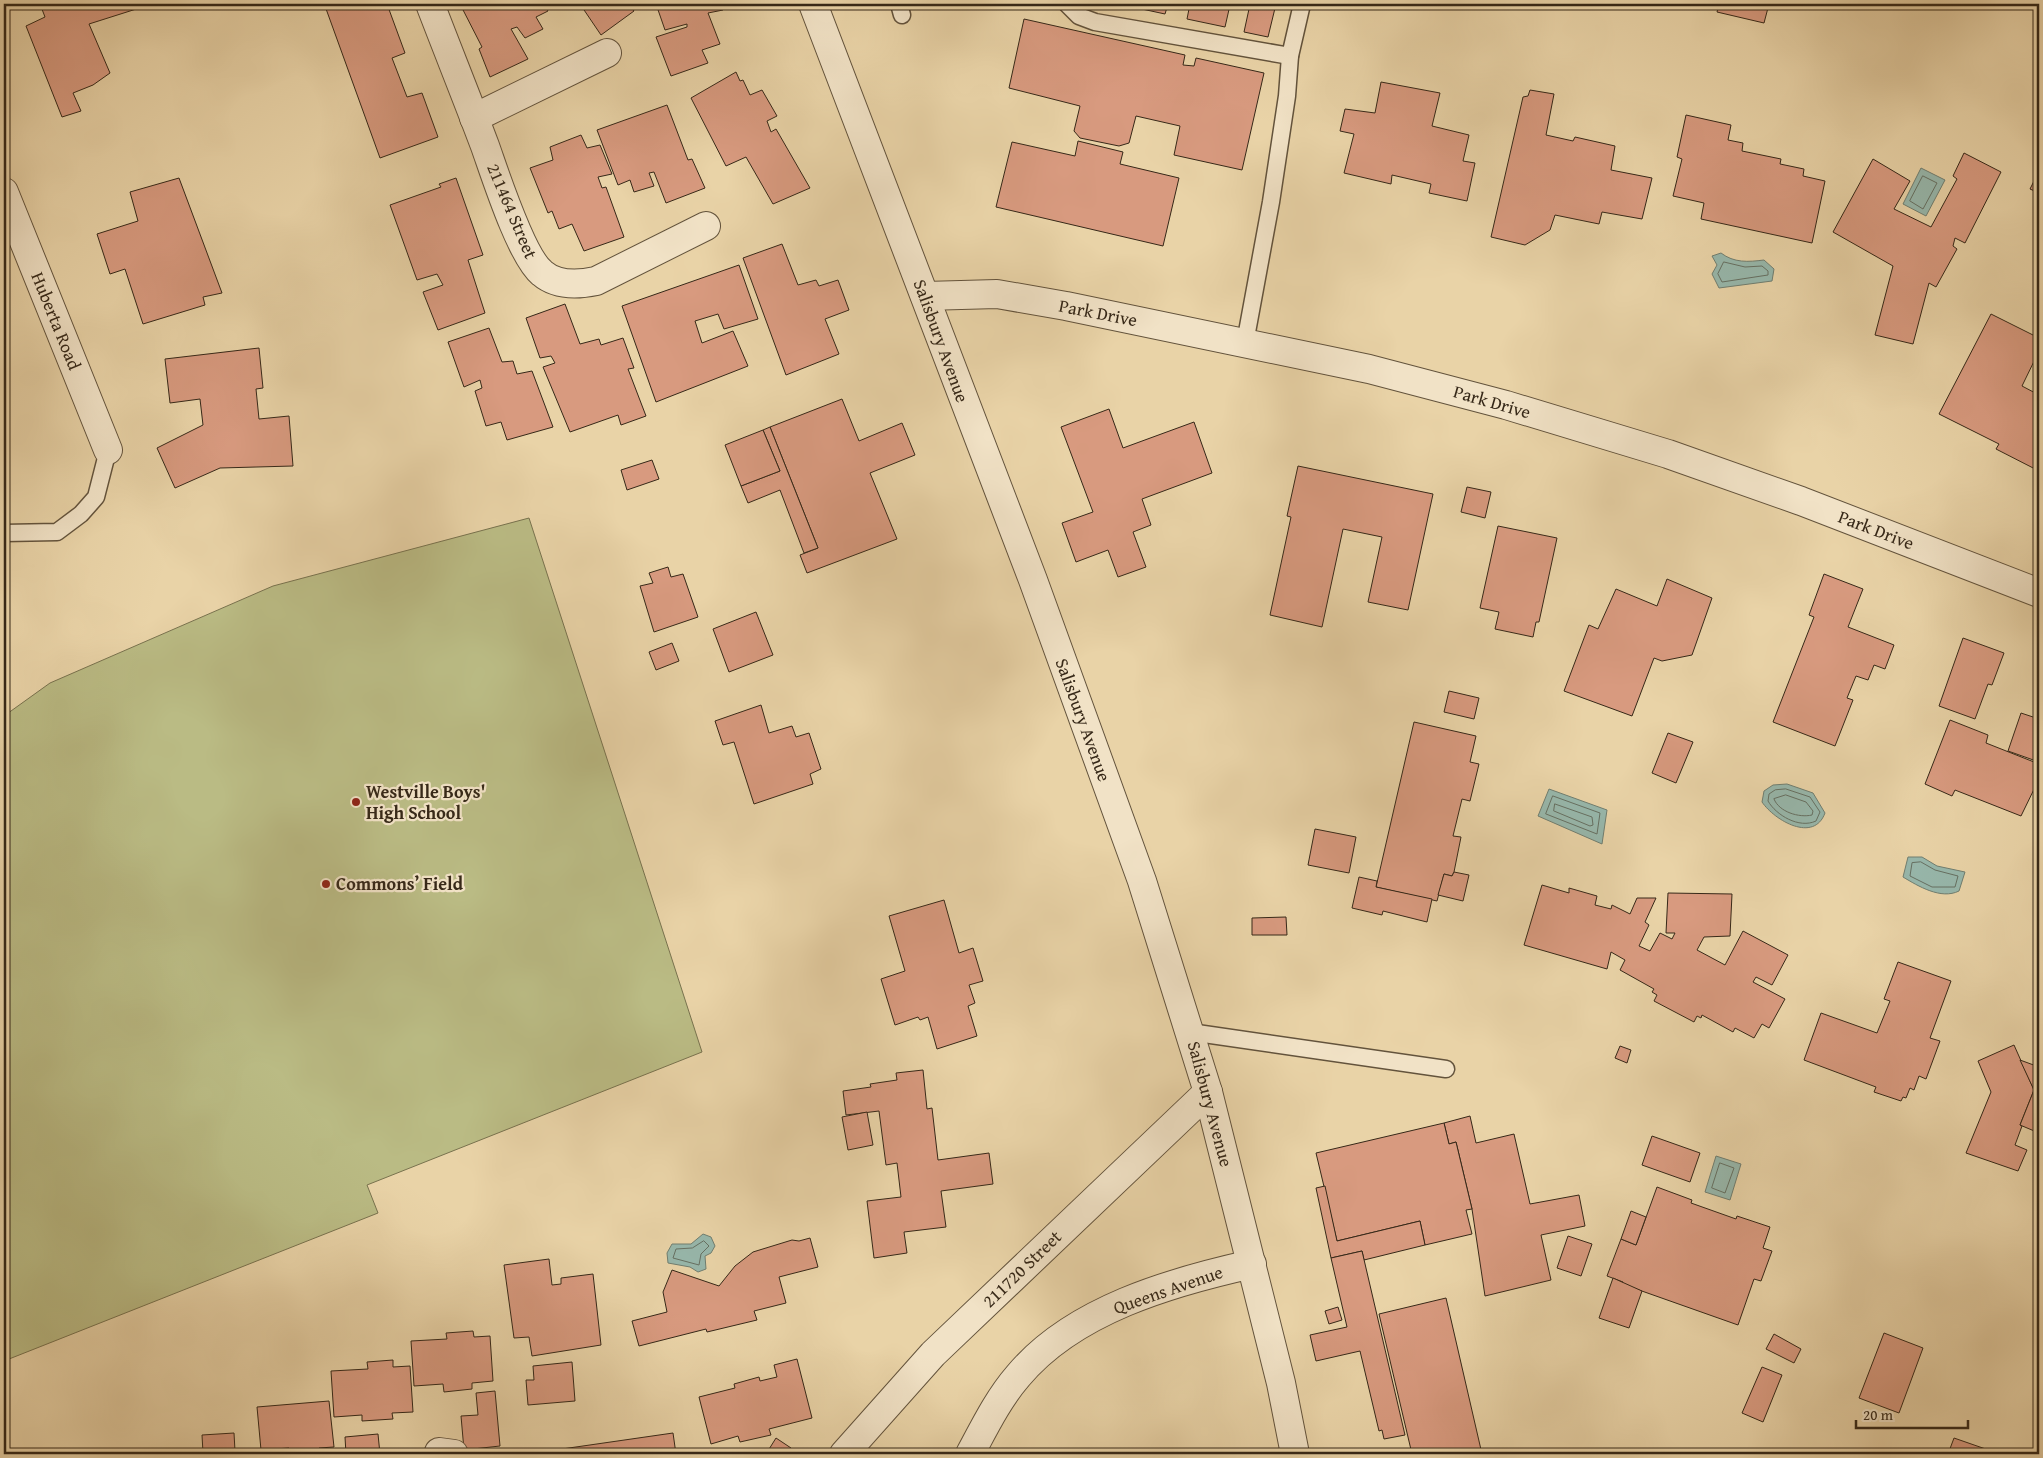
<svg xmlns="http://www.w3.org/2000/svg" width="2043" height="1458" font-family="'Gentium Book Plus',serif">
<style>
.green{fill:#babb84;stroke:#78724e}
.water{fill:#97b7ab;stroke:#707e70}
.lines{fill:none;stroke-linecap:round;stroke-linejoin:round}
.shore{stroke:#667062;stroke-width:1}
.building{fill:#d89a7f;stroke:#362818}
.lane-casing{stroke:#63533c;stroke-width:19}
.street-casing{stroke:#63533c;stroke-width:30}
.lane{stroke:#f1e2c6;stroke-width:16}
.street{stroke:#f1e2c6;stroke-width:28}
.poi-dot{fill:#8f2418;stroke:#f1e2c6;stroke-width:2}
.labels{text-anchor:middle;stroke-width:4.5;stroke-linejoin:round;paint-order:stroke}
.street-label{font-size:18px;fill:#362818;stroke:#f1e2c6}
.poi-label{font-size:18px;font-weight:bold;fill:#362818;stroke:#f1e2c6;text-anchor:start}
</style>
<rect width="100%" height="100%" fill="#e9d3a7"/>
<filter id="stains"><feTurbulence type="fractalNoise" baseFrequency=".004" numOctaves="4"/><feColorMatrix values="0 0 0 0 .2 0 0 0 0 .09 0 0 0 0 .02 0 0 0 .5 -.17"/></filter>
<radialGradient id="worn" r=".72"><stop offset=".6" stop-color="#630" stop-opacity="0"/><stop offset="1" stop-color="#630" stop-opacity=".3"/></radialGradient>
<path class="green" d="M529,518l173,534 -335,133 11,28 -374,148v-645l46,-33 223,-97z"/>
<g class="water">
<path d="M1921,168l24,12 -19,36 -23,-12z"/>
<path d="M1721,253c13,10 27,9 43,7l10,9 -2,12 -53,7 -7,-14 5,-9 -5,-9z"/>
<path d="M1787,784l26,9 12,20c-11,30 -50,8 -63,-11l2,-11 9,-6z"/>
<path d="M1549,789l58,21 -5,34 -64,-28z"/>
<path d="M1908,857h14l15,9 28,6 -6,19c-18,9 -41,-5 -56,-14z"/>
<path d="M1716,1156l25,8 -11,36 -25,-8z"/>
<path d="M703,1234l8,3 4,9 -4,7 -6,3 1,13 -8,3 -8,-5 -22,-4 -1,-10 5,-9h19z"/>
</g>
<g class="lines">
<g class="shore">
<path d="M1923,176l14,7 -14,26 -13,-8z"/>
<path d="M1724,262l21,5 17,-1 6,5v4l-46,7 -4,-8z"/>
<path d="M1786,789l24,8 10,15 -4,9c-17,8 -40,-6 -48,-20l1,-7 6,-4z"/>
<path d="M1786,795l20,7 7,9 -1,4c-13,3 -33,-3 -38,-16z"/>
<path d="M1553,796l47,17 -3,21 -51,-20z"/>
<path d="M1555,804l37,13 1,8 -3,1 -36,-15z"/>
<path d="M1921,862l14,8 23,6 -3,11h-23l-22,-11 2,-13z"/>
<path d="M1720,1163l14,5 -9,25 -13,-5z"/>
<path d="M704,1241l5,5 -8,8 -2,11 -26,-7 3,-9 16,-1z"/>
</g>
</g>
<g class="building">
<path d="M40,4h112l-63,20 21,49 -17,12 -20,8 8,18 -19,6 -36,-91 19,-9z"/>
<path d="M330,4h57l18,49 -13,5 15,39 15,-4 16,44 -58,21 -55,-152z"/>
<path d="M460,4h84l4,7 -12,6 7,12 -18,9 -8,-11 -6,2 17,30 -38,18 -11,-28 3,-2z"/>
<path d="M580,4h49l5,7 -33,24z"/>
<path d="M656,4h65l2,6 -15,3 12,31 -18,6 6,13 -37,13 -15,-39 31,-10v-3l-22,6z"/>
<path d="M1129,4h39l-3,10 -37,-8z"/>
<path d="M1190,4h86l-8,33 -24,-5 5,-23 -19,-4 -5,22 -38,-8z"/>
<path d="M1719,4h50l-5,19 -47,-11z"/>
<path d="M1024,19l161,36 -2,10 11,1 2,-8 68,15 -22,97 -68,-15 6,-29 -44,-10 -7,27 -10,3 -39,-8 -6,-7 6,-25 -71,-18z"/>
<path d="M736,72l4,9 3,-1 7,15 12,-5 15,26 -10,5 4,11 5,-3 34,59 -37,16 -27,-47 -20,9 -35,-68z"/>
<path d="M1381,82l59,11 -8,33 37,9 -6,26 12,2 -8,38 -38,-8 2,-9 -39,-9 -1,9 -47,-11 10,-39 -14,-3 5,-22 30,4z"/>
<path d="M1530,90l24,4 -8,41 27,6 2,-4 40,9 -4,24 41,8 -10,41 -40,-7 -3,12 -44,-9 -5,15 -25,15 -34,-8 32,-140 5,-1z"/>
<path d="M667,105l21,55 4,-1 13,29 -39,15 -12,-31 -5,1 5,13 -20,6 -4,-12 -12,5 -21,-55z"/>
<path d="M1686,115l45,10 -3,15 15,3 -1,8 39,8 -1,5 24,5 -1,7 22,5 -13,62 -111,-24 3,-16 -31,-7 9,-37 -5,-2z"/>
<path d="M581,135l6,13 13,-3 12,29 -14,3 4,11 4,-1 18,50 -40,14 -12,-27 -13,5 -7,-18 -4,2 -18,-45 23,-8 -3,-13z"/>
<path d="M1078,141l45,11 -3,12 59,14 -16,68 -167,-39 16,-65 63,14z"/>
<path d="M1964,153l37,19 -36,71 -10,-5 -2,8 4,3 -21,38 -7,-4 -16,61 -38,-9 18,-69 -60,-34 40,-73 37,22 -16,28 37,18 26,-48 -4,-3z"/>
<path d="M2039,171v22l-9,-4z"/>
<path d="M179,178l43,115 -19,4 2,8 -62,19 -18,-55 -15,5 -13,-40 41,-13 -8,-29z"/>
<path d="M456,178l27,77 -15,5 17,53 -47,17 -15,-38 20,-7 -6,-11 -20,6 -27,-75 51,-18 -2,-3z"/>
<path d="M782,244l16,41 18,-5 3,6 19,-6 11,30 -24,9 14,35 -53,21 -43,-117z"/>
<path d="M739,265l19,54 -34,10 -6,-15 -23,7 7,22 31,-12 15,35 -92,36 -34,-96z"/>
<path d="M565,304l15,40 19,-5 2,6 22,-7 11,30 -6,1 18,47 -25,9 -3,-10 -48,17 -27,-65 12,-4 -4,-7 -11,2 -14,-40z"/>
<path d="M1991,314l48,24v13l-17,35 17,9v76l-43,-22 3,-5 -60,-30z"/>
<path d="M489,328l13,34 11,-1 4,13 15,-3 21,56 -46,13 -6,-18 -15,4 -11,-35 7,-3 -2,-8 -16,7 -16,-45z"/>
<path d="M259,348l4,40 -7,1 3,30 30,-3 4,50 -73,2 -45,20 -18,-40 46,-23 -3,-26 -30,4 -5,-44z"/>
<path d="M842,399l17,42 43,-18 13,32 -45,18 27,66 -90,34 -7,-18 18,-7 -48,-121z"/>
<path d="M1109,409l14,39 71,-26 18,51 -70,26 9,26 -18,7 13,35 -28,10 -10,-27 -32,12 -14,-39 31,-11 -32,-85z"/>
<path d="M770,427l48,121 -14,5 -24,-63 -32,13 -7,-17 39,-15 -17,-41z"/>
<path d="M763,430l17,41 -39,15 -16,-41z"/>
<path d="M652,460l7,19 -32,11 -6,-20z"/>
<path d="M1298,466l135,28 -25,116 -40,-8 14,-65 -39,-8 -21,98 -52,-12 21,-98 -4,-1z"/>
<path d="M1467,487l24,5 -6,26 -24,-6z"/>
<path d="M1498,526l59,12 -18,84h-3l-3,15 -38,-8 4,-17 -19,-4z"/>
<path d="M668,567l3,10 12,-3 15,43 -44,15 -14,-46 13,-3 -4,-10z"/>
<path d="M1824,574l39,15 -15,38 46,18 -9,24 -11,-4 -6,15 -12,-4 -9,22 6,2 -18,46 -62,-24 41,-105 -5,-2z"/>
<path d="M1667,579l45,19 -20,57 -30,6 -8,-3 -22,58 -68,-25 25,-66 9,4 18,-40 41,17z"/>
<path d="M756,612l17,43 -44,17 -16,-43z"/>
<path d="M1963,638l41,15 -12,32 -4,-1 -13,35 -36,-13z"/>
<path d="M672,643l7,18 -23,9 -7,-18z"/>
<path d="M1449,691l30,7 -5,21 -30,-7z"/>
<path d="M761,705l8,28 23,-7 4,11 13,-4 12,36 -11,5 3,10 -59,20 -20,-62 -11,3 -8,-24z"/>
<path d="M2021,713l18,6v43l-31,-11z"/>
<path d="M1950,720l38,15 -2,8 53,21v15l-18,37 -66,-26 -3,6 -27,-12z"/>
<path d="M1414,722l62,14 -6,26 9,2 -9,37 -8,-2 -9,37 8,1 -7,35 -2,4 -8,-2 -7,27 -61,-14z"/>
<path d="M1668,733l25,9 -17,41 -24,-10z"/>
<path d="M1315,829l41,8 -7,36 -41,-8z"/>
<path d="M1454,872l15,3 -6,26 -25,-6 6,-21 8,2z"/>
<path d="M1359,877l18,4 -1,6 56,12 -5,23 -44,-11 -1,4 -30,-7z"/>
<path d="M1542,885l27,8v-5l28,8 -2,9 16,4 1,-4 18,9 7,-16h19l-11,24 4,3 -10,21 11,5 10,-18 12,6 3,-6h-9l2,-40 64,1 -2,42 -26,1 -7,13 28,15 18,-34 45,24 -16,30 -16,-8 -3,5 32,17 -16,29 -7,-4 -8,14 -19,-10 -2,4 -31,-17 -1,3 -4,-2 -3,6 -40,-21 3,-6 -5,-3 2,-3 -34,-19 5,-10 -14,-8 -4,17 -83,-24z"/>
<path d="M944,900l15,53 14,-5 10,33 -14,4 6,18 -7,3 9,30 -40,13 -9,-32 -8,3 -2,-3 -23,8 -14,-46 24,-8 -16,-55z"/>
<path d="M1286,917l1,18h-35v-17z"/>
<path d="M1898,962l53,19 -21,57 10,3 -14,38 -7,-3 -5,14 -4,-2 -4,10 -3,-1 -2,4 -27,-9 2,-5 -72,-27 17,-47 56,20 13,-32 -6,-2z"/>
<path d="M2014,1045l20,45 -14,35 2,1 -7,19 12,5 -9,21 -52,-18 25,-61 -13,-31z"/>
<path d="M1620,1046l11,4 -4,13 -12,-5z"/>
<path d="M2020,1060l19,7v66l-19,-8 14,-35z"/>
<path d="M923,1070l4,39 5,-1 6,52 51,-7 4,31 -52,7 5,36 -42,5 3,21 -33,5 -7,-57 34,-4 -4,-34 -11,2 -7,-54 -33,4 -3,-24 28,-4 -1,-3 27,-4 -1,-7z"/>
<path d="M867,1112l6,33 -25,5 -6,-33z"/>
<path d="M1470,1116l6,27 38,-9 16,70 49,-9 6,31 -44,9 10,45 -66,16 -13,-87 -16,-67 -7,2 -5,-21z"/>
<path d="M1444,1123l5,21 7,-2 16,67 -6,1 6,24 -47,11 -5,-24 -83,20 -21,-88z"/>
<path d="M1652,1136l48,17 -10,29 -48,-17z"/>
<path d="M1325,1186l12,55 83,-20 5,24 -61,15 -2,-9 -31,7 -15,-70z"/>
<path d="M1657,1187l35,13 -1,3 45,16 1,-3 33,11 -7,21 9,3 -11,30 -7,-2 -16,46 -116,-41 1,-2 -16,-6 14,-37 15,6z"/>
<path d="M1631,1211l15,6 -10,28 -15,-6z"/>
<path d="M1568,1236l24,8 -11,32 -24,-8z"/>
<path d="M810,1238l8,29 -39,10 7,26 -32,8 3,9 -50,12 -1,-3 -67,17 -7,-25 35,-9 -4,-20 9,-22 47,16 16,-20 18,-14 39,-12 7,1z"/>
<path d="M1362,1251l43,184 -21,4 -2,-9 -3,1 -19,-80 -44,10 -6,-26 37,-8 -16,-69z"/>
<path d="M549,1259l3,26 9,-1v-6l32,-4 8,71 -69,11 -3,-19 -15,1 -10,-73z"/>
<path d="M1613,1278l29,13 -13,37 -30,-10z"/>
<path d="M1446,1298l36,156h-70l-33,-140z"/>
<path d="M1338,1307l4,13 -13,4 -4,-13z"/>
<path d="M473,1331l1,6 16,-1 3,45 -21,2v6l-28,3 -1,-8 -29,2 -3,-45 36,-2 -1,-6z"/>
<path d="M1884,1333l39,15 -24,65 -40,-15z"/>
<path d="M1774,1334l27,15 -7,14 -28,-14z"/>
<path d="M797,1359l15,59 -43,11 2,6 -31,7 -2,-6 -27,8 -12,-47 36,-9 -1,-4 25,-7 1,4 17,-4 -3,-12z"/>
<path d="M393,1360v7l17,-1 3,46 -21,1 1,6 -31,2v-6l-28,2 -3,-46 37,-2 -1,-7z"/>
<path d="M572,1362l3,39 -47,4 -2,-25h8l-1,-14z"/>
<path d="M1762,1367l20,8 -19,47 -21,-9z"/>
<path d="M495,1391l5,55 -36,4 -3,-34 17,-1 -2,-22z"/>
<path d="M329,1401l5,46 -15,1v5l-17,1h-13v-6l-28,2 -4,-43z"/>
<path d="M234,1433l1,18 26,-2v5h-73l15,-1 -1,-18z"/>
<path d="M673,1433l3,21h-114v-5z"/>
<path d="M378,1434l2,20h-34l-1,-17z"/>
<path d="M776,1438l15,10 -4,6h-21z"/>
<path d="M1954,1438l46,16h-52z"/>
</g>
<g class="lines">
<defs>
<g id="lane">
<path d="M899,4l3,11"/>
<path d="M1067,4l12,12 16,6 195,34"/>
<path d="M1245,343l26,-141 16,-106 3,-40 12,-52"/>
<path d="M4,533l53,-1 24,-18 15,-17 12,-47"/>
<path d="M1190,1032l256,37"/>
</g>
<g id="street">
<path d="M430,4c18,47 37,94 55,142 10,28 36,110 57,127 15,13 35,12 54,8l110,-55"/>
<path d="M813,4l220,576 109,301 66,211 73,291 14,71"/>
<path d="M474,118l133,-65"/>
<path d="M4,192l104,258"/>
<path d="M925,296l72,-2 69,12 303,63 137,36 162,49 133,47 238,92"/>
<path d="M439,1452l15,2"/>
<path d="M844,1454l89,-100 275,-262"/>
<path d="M970,1454c14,-26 28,-55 48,-78 55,-66 153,-94 234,-112"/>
</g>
</defs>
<use href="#lane" class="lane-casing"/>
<use href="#street" class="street-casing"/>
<use href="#lane" class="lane"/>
<use href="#street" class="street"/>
</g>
<g class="poi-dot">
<circle cx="356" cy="802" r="5"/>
<circle cx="326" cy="884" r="5"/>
</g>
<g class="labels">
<g class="street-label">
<text transform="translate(512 211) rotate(67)" y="6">211464 Street</text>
<text transform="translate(1098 313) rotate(11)" y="6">Park Drive</text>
<text transform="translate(56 321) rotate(68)" y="6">Huberta Road</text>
<text transform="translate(941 341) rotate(70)" y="6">Salisbury Avenue</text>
<text transform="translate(1492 402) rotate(16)" y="6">Park Drive</text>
<text transform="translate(1876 530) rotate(21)" y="6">Park Drive</text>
<text transform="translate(1083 720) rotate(70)" y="6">Salisbury Avenue</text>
<text transform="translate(1210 1104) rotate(75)" y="6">Salisbury Avenue</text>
<text transform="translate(1022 1269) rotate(-44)" y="6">211720 Street</text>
<text transform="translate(1168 1290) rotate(-19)" y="6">Queens Avenue</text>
</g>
<g class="poi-label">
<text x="366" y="798">Westville Boys'<tspan x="366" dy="21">High School</tspan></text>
<text x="336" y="890">Commons’ Field</text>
</g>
</g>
<rect width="2043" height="1458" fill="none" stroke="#e9d3a7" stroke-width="20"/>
<rect x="5" y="5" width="2033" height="1448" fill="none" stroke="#362818" stroke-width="2.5"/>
<rect x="10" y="10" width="2023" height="1438" fill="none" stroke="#362818"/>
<path d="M1856 1420v8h112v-8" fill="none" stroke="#362818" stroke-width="2.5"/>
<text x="1863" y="1420" font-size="15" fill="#362818" stroke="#f1e2c6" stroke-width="4" paint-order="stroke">20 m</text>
<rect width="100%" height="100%" filter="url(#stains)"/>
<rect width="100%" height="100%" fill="url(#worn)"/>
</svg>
